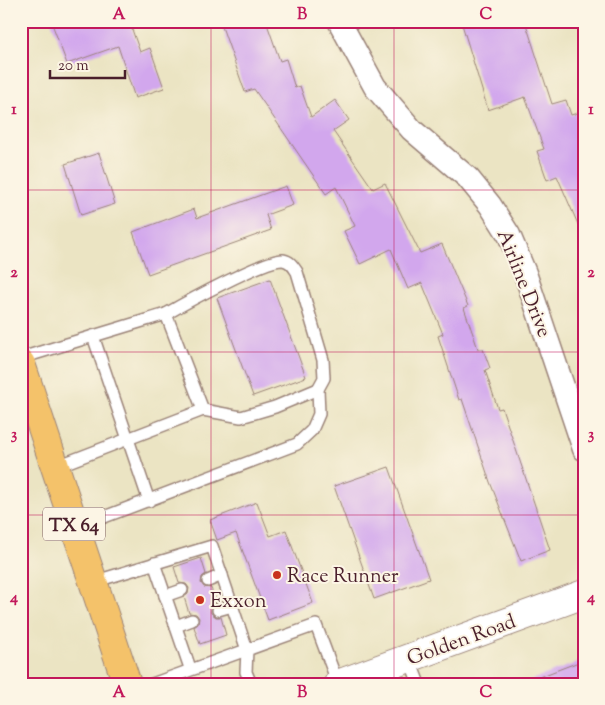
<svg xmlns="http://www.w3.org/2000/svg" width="605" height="705" font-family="'Sorts Mill Goudy',serif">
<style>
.building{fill:#d2a7ed}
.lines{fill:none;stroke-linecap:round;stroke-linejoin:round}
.service-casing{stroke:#9a8277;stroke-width:14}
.minor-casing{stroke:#9a8277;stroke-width:25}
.tertiary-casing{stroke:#9a8277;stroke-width:30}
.primary-casing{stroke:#9a8277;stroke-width:30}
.service{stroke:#fff;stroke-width:11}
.minor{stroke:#fff;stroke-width:22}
.tertiary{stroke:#fff;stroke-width:28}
.primary{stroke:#f4c26a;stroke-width:28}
.grid{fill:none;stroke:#c2185b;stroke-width:1;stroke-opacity:0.55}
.poi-dot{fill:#c8321e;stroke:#fcf5e5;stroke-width:2}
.labels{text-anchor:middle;stroke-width:4;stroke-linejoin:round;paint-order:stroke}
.shield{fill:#fcf5e5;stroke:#7f5f63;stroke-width:1}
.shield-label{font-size:19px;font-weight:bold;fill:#4a1f2b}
.street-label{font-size:20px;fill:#4a1f2b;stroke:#fcf5e5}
.poi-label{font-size:20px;fill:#4a1f2b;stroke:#fcf5e5;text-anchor:start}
.neatline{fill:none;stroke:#c2185b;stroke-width:2}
.grid-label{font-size:16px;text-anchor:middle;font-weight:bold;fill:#c2185b}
</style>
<rect width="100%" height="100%" fill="#fcf5e5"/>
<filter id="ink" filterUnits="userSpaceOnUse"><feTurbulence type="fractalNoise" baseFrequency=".02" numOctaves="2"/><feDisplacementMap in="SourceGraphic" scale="10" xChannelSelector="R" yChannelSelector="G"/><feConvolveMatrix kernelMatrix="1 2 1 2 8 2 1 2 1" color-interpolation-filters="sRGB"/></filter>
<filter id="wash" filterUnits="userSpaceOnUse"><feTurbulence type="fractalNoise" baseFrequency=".0096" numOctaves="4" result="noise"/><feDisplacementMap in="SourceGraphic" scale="20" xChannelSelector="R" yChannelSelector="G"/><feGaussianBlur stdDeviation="1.12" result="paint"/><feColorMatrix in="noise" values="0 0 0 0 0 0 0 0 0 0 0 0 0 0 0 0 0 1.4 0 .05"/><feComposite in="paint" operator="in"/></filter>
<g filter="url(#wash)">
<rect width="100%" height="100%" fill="#ebe4c3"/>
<g id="blocks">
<g class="building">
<path d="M51,21h78l11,31 10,-4 14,40 -29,10 -17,-52 -51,18z"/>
<path d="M220,21h46l14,40 6,-2 9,29 5,-2 11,31 24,-17 14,20 -16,11 40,58 12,-6 35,70 22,-9 26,62 -4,2 14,41h5l7,19 -5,2 13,39 4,-1 48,142 -29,11 -31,-79 -28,-83 -3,1 -21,-64 5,-2 -21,-51 -14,6 -17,-40 -31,15 -16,-33 11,-5 -19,-39 -10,7 -72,-105 -9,3z"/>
<path d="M461,21h64l27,83 14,-4 5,15 13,-4v127l-27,-62 -10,4 -10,-29 7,-2 -19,-52 -37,13z"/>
<path d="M99,153l16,51 -34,11 -16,-51z"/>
<path d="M286,186l7,19 -27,10 5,15 -123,44 -15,-42 61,-23 3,9z"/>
<path d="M270,279l36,98 -53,19 -36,-98z"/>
<path d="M389,467l40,112 -55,20 -40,-113z"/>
<path d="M257,502l13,34 16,-6 27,73 -45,17 -32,-87 -19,7 -7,-20z"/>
<path d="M201,558l5,16 -4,3 -1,6 3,4 7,1 5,15 -5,5v5l5,4h5l5,18 -26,9 -6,-17 4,-3 1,-6 -3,-4 -7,-1 -5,-16 4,-3 1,-6 -3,-4 -7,-1 -5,-16z"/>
<path d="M584,660v24h-57l-1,-2z"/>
</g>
</g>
</g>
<g filter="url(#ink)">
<use href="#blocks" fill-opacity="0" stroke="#9a8277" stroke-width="1"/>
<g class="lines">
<defs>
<g id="service">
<path d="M93,336l56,165"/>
<path d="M21,358l145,-44 37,96 -148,57"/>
<path d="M203,410l38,7 34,-10 43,-18"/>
<path d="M75,528l222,-84 15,-14 7,-16 -1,-25 6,-11 -1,-18 -26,-88c-4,-6 -7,-11 -14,-12 -18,-1 -98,43 -117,54"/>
<path d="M154,563l36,105"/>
<path d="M208,581l14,-6"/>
<path d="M93,582l119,-36 35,104 -1,22 5,12"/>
<path d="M165,596l17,-6"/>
<path d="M218,610l14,-4"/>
<path d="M176,626l16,-6"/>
<path d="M409,658l10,26"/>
<path d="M152,684l164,-59 22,59"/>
</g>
<path id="minor" d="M339,21l36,66 37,43 56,48 22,27 19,30 16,38 59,176"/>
<path id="tertiary" d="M338,684l246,-90"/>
<path id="primary" d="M21,364l106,320"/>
</defs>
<use href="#service" class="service-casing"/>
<use href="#minor" class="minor-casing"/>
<use href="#tertiary" class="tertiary-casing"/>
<use href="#primary" class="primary-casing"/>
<use href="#service" class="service"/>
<use href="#minor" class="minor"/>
<use href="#tertiary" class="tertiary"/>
<use href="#primary" class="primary"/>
</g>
</g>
<path class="grid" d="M211,21v663M394,21v663M21,190h563M21,352h563M21,515h563"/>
<g class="poi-dot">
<circle cx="277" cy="575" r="5"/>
<circle cx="200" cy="600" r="5"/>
</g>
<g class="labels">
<rect class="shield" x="43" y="507.5" width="62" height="33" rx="4"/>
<g class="shield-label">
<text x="74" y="531">TX 64</text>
</g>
<g class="street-label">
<text transform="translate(525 283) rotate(68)" y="7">Airline Drive</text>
<text transform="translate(461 639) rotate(-20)" y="7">Golden Road</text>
</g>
<g class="poi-label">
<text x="287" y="582">Race Runner</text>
<text x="210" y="607">Exxon</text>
</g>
</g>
<rect width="605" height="705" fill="none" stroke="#fcf5e5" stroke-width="55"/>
<path d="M50 70v8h75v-8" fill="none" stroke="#4a1f2b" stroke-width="2.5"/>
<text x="58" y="70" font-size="15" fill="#4a1f2b" stroke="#fcf5e5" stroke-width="4" paint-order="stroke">20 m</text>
<rect x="28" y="28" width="550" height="650" class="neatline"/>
<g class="grid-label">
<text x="119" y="19">A</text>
<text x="302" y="19">B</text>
<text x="486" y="19">C</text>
<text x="14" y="114">1</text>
<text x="591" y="114">1</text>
<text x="14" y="277">2</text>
<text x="591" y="277">2</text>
<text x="14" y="439">3</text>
<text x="591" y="439">3</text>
<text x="14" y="602">4</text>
<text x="591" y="602">4</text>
<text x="119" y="697">A</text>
<text x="302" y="697">B</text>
<text x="486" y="697">C</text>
</g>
</svg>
